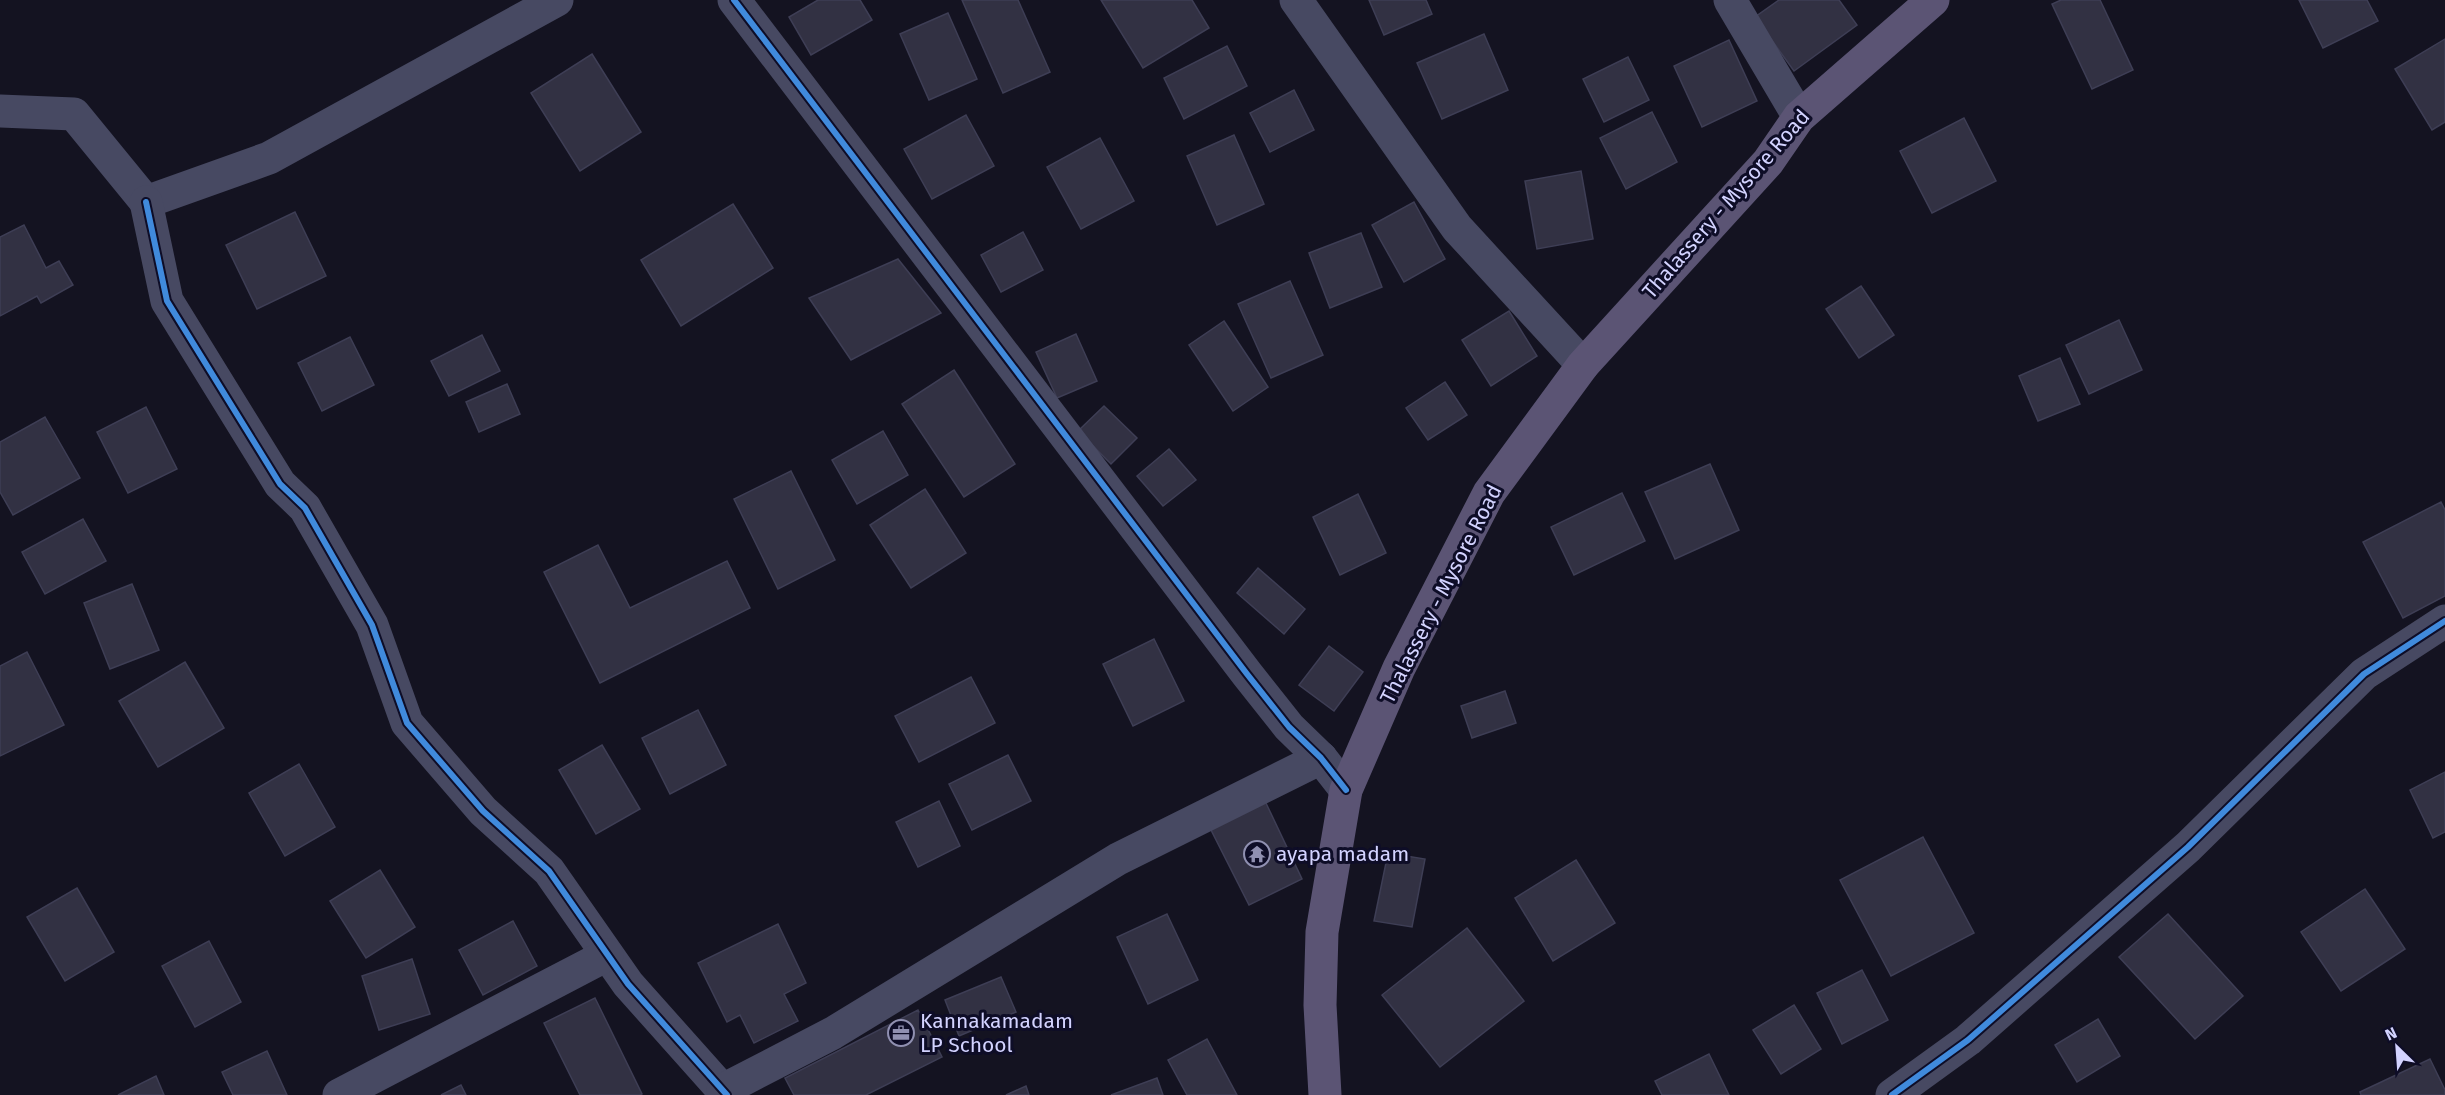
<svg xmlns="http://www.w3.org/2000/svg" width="2445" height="1095" font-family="'Fira Sans',sans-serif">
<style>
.building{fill:#323143;stroke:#3e3e55;stroke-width:1.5}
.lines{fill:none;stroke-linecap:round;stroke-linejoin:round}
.street{stroke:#474962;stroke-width:33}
.primary{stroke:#5b5474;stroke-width:33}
.cycleway-casing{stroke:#0e0d27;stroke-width:10}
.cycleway{stroke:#408adc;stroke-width:6}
.labels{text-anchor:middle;stroke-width:6;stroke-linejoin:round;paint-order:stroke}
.street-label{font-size:21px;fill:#d3d3ff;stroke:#0e0d27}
.poi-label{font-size:21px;fill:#d3d3ff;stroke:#0e0d27;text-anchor:start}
</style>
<rect width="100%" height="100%" fill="#141321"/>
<g class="building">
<path d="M818,0h42l12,20 -61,35 -22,-38z"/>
<path d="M962,0h56l32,72 -47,21z"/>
<path d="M1101,0h91l17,28 -66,40z"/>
<path d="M1369,0h57l6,14 -48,21z"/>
<path d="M1779,0h60l18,25 -63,46 -39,-54z"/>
<path d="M2061,0h39l33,70 -41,19 -40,-85z"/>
<path d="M2299,0h68l11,21 -55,27z"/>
<path d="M948,13l29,66 -48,21 -29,-66z"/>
<path d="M1484,34l24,56 -66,29 -25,-56z"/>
<path d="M2445,39v83l-13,8 -37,-61z"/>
<path d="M1729,40l28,61 -55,26 -28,-61z"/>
<path d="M1227,46l20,40 -63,33 -20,-41z"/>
<path d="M592,54l49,78 -61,39 -49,-78z"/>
<path d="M1628,57l21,43 -45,22 -21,-43z"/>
<path d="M1294,90l20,40 -44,22 -20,-39z"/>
<path d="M1652,112l25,50 -51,27 -26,-51z"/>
<path d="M966,115l28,51 -62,33 -28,-50z"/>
<path d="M1964,118l32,63 -64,32 -32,-62z"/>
<path d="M1234,135l30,69 -47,21 -30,-69z"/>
<path d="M1100,138l34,63 -53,28 -34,-62z"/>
<path d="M1581,171l12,68 -56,10 -12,-68z"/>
<path d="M1414,202l31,57 -41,23 -32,-57z"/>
<path d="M733,204l40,64 -92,58 -40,-66z"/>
<path d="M295,212l31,64 -69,33 -31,-64z"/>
<path d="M24,225l22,43 13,-7 14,24 -32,18 -4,-7 -37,20v-79z"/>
<path d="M1023,232l20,38 -42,22 -20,-37z"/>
<path d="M1361,233l21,54 -52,21 -21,-55z"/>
<path d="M898,259l43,54 -90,47 -42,-62z"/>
<path d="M1290,281l33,74 -52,23 -33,-74z"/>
<path d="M1861,286l33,49 -35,23 -33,-49z"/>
<path d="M1509,311l28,45 -46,30 -29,-46z"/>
<path d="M2119,320l23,50 -53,24 -23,-49z"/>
<path d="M1224,321l44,66 -35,24 -44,-66z"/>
<path d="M1076,334l21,47 -40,17 -21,-46z"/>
<path d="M482,335l18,36 -51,25 -18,-35z"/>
<path d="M350,337l24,48 -52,26 -24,-48z"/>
<path d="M2060,358l20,46 -42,17 -19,-45z"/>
<path d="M954,370l61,94 -51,33 -62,-93z"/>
<path d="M1445,382l22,33 -39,25 -22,-32z"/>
<path d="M507,384l13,30 -41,18 -13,-30z"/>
<path d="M1104,406l33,32 -26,26 -33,-33z"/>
<path d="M146,407l31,62 -49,24 -31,-61z"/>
<path d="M45,417l35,61 -67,37 -13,-23v-50z"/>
<path d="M883,431l25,44 -51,29 -25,-44z"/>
<path d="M1169,449l27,31 -33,26 -26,-30z"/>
<path d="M1710,464l29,66 -64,29 -30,-67z"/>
<path d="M791,471l44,89 -57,29 -44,-90z"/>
<path d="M925,489l41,64 -55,35 -41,-63z"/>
<path d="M1622,493l23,48 -71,34 -23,-48z"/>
<path d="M1358,494l28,59 -46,22 -27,-58z"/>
<path d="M2441,502l4,8v86l-42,22 -40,-76z"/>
<path d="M83,519l23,42 -61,33 -23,-42z"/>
<path d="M598,545l32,63 97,-47 23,47 -150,75 -56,-111z"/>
<path d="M1258,568l47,41 -21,25 -47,-41z"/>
<path d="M132,584l27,66 -49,19 -26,-66z"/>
<path d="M1154,639l30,62 -51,25 -30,-62z"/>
<path d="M1329,646l34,26 -29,39 -35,-26z"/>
<path d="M27,652l37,73 -64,31v-90z"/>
<path d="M185,662l39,66 -66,39 -39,-66z"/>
<path d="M971,677l24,46 -76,39 -24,-46z"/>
<path d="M1505,691l11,32 -44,15 -11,-32z"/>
<path d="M698,710l28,55 -56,29 -28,-56z"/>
<path d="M602,745l38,64 -44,25 -37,-64z"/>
<path d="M1008,755l23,46 -59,29 -23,-46z"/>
<path d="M299,764l36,63 -50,29 -36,-63z"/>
<path d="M2445,772v60l-12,6 -23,-48z"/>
<path d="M939,801l21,45 -42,21 -22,-45z"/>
<path d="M1265,801l37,78 -53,26 -39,-77z"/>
<path d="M1923,837l51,96 -83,43 -51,-96z"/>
<path d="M1388,853l37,6 -13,68 -38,-6z"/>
<path d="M1576,860l39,63 -62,38 -38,-63z"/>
<path d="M380,870l35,57 -49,31 -36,-57z"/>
<path d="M77,888l37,64 -49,29 -38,-64z"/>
<path d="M2365,889l40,60 -64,42 -40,-59z"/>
<path d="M1167,914l31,66 -50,24 -31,-67z"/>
<path d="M2168,914l75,82 -48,43 -76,-82z"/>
<path d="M513,921l24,45 -54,29 -24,-45z"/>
<path d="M778,924l28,59 -22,11 14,27 -44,22 -14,-28 -13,7 -29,-59z"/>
<path d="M1467,928l57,73 -84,66 -58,-72z"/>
<path d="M209,941l32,61 -46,25 -33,-61z"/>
<path d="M412,959l18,55 -51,16 -17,-54z"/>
<path d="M1862,970l26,50 -46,24 -25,-51z"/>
<path d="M1001,977l15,35 -57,24 -14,-36z"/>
<path d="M595,998l47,96 -2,1h-60l-36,-72z"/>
<path d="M1794,1005l27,44 -40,25 -28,-44z"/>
<path d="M918,1010l24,47 -76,38h-72l-9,-17z"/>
<path d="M2098,1019l22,37 -43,26 -22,-37z"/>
<path d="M1207,1039l30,56h-50l-19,-35z"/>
<path d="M267,1051l20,44h-54l-11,-23z"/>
<path d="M1709,1054l20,41h-67l-7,-14z"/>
<path d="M2430,1059l15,31v5h-84l-1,-3z"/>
<path d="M156,1076l8,19h-46z"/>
<path d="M1157,1078l6,17h-52z"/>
<path d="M461,1085l5,10h-25z"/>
<path d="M1026,1086l3,9h-23z"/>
</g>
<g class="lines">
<g class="street">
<path d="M734,0l513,674 42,53 32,31 25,32"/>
<path d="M1296,0l161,228 126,137"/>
<path d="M1730,0l69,117"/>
<path d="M0,111l74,3 72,88 123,-44 288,-158"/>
<path d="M146,202l21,99 113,183 25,24 67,117 35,98 76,88 66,60 79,113 99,111"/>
<path d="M723,1090l110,-57 285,-174 203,-101"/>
<path d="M339,1095l268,-140"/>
<path d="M1892,1095l76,-55 220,-193 176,-173 81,-53"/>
</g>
<path class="primary" d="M1325,1095l-5,-90 2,-73 24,-142 53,-122 90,-175 94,-128 185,-203 31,-45 134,-117"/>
<defs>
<g id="cycleway">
<path d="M734,0l513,674 42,53 32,31 25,32"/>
<path d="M146,202l21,99 113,183 25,24 67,117 35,98 76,88 66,60 79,113 99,111"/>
<path d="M1892,1095l76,-55 220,-193 176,-173 81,-53"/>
</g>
</defs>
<use href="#cycleway" class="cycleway-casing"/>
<use href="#cycleway" class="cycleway"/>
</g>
<defs>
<symbol id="temple-ring" viewBox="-11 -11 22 22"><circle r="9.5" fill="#0e0d27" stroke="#9090b1" stroke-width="1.5"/><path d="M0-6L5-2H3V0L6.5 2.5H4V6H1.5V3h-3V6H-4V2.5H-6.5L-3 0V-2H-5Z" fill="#9090b1"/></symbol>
<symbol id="office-ring" viewBox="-11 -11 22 22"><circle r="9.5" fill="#0e0d27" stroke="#9090b1" stroke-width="1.5"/><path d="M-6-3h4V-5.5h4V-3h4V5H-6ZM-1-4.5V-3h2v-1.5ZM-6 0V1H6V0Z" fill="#9090b1"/></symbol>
</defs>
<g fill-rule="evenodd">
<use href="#temple-ring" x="1242" y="839" width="30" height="30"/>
<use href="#office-ring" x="886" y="1018" width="30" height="30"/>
</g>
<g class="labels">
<g class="street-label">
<text transform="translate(1726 204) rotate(-49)" y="7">Thalassery - Mysore Road</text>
<text transform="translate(1441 594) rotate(-63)" y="7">Thalassery - Mysore Road</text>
</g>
<g class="poi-label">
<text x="1276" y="861">ayapa madam</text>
<text x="920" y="1028">Kannakamadam<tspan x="920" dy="24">LP School</tspan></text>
</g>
</g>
<g transform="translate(2397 1047) rotate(335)" stroke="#0e0d27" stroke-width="4.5" paint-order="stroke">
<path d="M0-4.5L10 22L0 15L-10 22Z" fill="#d3d3ff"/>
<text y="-9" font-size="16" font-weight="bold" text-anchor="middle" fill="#d3d3ff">N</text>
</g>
</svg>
